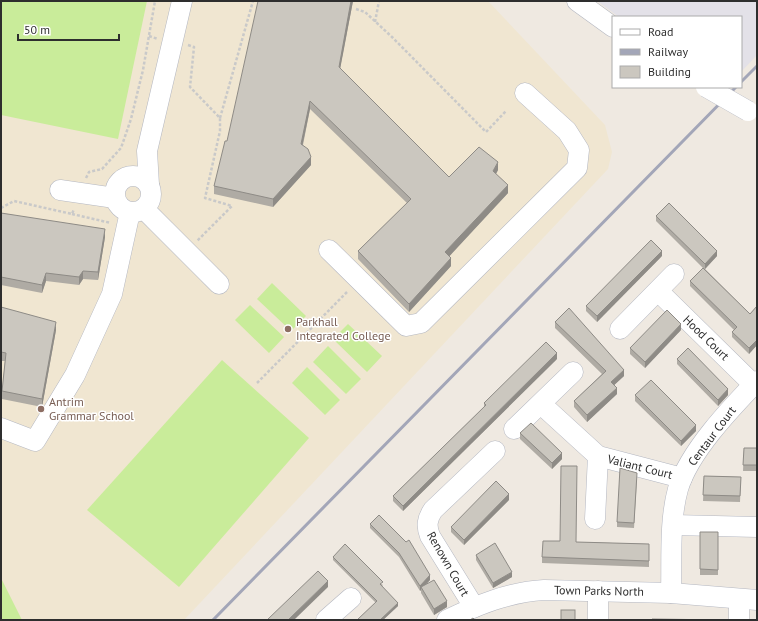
<svg xmlns="http://www.w3.org/2000/svg" width="758" height="621" font-family="'PT Sans',sans-serif">
<style>
.industrial{fill:#e3e1e8}
.education{fill:#f0e6d1}
.pitch{fill:#c9ec9a}
.lines{fill:none;stroke-linecap:round;stroke-linejoin:round}
.minor-casing{stroke:#b4b7c1;stroke-width:21}
.path{stroke:#c9c9c9;stroke-width:2.5;stroke-dasharray:3 2;stroke-linecap:butt}
.minor{stroke:#fff;stroke-width:20}
.rail{stroke:#a3a6b8;stroke-width:3}
.minor-bridge-casing{stroke:#b4b7c1;stroke-width:21;stroke-linecap:butt}
.minor-bridge{stroke:#fff;stroke-width:20}
.wall{fill:#afaba4}
.shaded-wall{fill:#8e8b86}
.building{fill:#cbc7bf;stroke:#8e8b86}
.education-dot{fill:#8d6e63;stroke:#fff;stroke-width:1.5}
.labels{text-anchor:middle;stroke-width:3;stroke-linejoin:round;paint-order:stroke}
.education-label{font-size:12px;fill:#785e54;stroke:#fff;text-anchor:start}
.street-label{font-size:12px;fill:#2e2e2e;stroke:#fff}
</style>
<rect width="100%" height="100%" fill="#efe9e1"/>
<path class="industrial" d="M597,1h160v54l-16,17v-55h-122z"/>
<path class="education" d="M1,1h487l117,124 7,27 -4,17 -424,451h-183z"/>
<g class="pitch">
<path d="M1,1h146l-29,138 -117,-24z"/>
<path d="M272,283l34,33 -15,15 -34,-32z"/>
<path d="M250,305l34,32 -15,16 -34,-33z"/>
<path d="M348,324l34,32 -15,16 -34,-33z"/>
<path d="M328,346l33,33 -15,15 -33,-32z"/>
<path d="M222,360l87,78 -130,149 -92,-77z"/>
<path d="M307,367l33,33 -15,15 -33,-32z"/>
<path d="M1,578l21,42h-21z"/>
</g>
<g class="lines">
<defs>
<g id="minor">
<path d="M577,1l36,26"/>
<circle cx="133" cy="194" r="18"/>
<path d="M149,185l-2,-34 35,-150"/>
<path d="M60,190l55,8"/>
<path d="M144,209l75,75"/>
<path d="M329,250l77,76 15,-3 156,-155 2,-18 -12,-19 -42,-38"/>
<path d="M658,291l96,94"/>
<path d="M620,329l54,-55"/>
<path d="M541,404l57,52 84,22"/>
<path d="M1,428l34,13 40,-66 37,-81 18,-82"/>
<path d="M514,429l59,-57"/>
<path d="M595,519l3,-63"/>
<path d="M673,525l84,2"/>
<path d="M598,591v29"/>
<path d="M671,593c1,-33 -2,-72 7,-104 11,-37 52,-80 79,-108"/>
<path d="M474,607l-44,-71c-4,-10 -3,-17 3,-26l62,-59"/>
<path d="M326,620l25,-22"/>
<path d="M447,620c30,-15 62,-28 97,-30l127,3 86,7"/>
<path d="M739,620v-21"/>
</g>
</defs>
<use href="#minor" class="minor-casing"/>
<g class="path">
<path d="M356,9l9,3 27,25 94,95 20,-21"/>
<path d="M375,22l4,-21"/>
<path d="M149,36l9,3"/>
<path d="M188,45l6,2 -4,40 30,31v13l-15,67 27,8 -35,35"/>
<path d="M220,118l33,-117"/>
<path d="M86,178l3,-6 13,-3 19,-21 10,-29 12,-49 12,-69"/>
<path d="M1,208l13,-7 58,13 2,-5"/>
<path d="M72,214l39,9"/>
<path d="M257,383l91,-92"/>
</g>
<use href="#minor" class="minor"/>
<g class="rail">
<path d="M741,82l16,-16"/>
<path d="M213,620l523,-533"/>
</g>
<defs>
<path id="minor-bridge" d="M706,87l42,24"/>
</defs>
<use href="#minor-bridge" class="minor-bridge-casing"/>
<use href="#minor-bridge" class="minor-bridge"/>
</g>
<g class="wall">
<path d="M353,1l-13,67 109,109 49,-7 -2,4 12,19 -59,63 2,10 -42,46 -51,-53v-8l49,-48 -97,-94 -7,36 8,20 -38,42 -59,-13v-8l13,-45z"/>
<path d="M1,213l104,24 -7,43 -15,-1 -4,6 -33,-4 -4,12 -41,-8z"/>
<path d="M656,216l61,40 -12,13 45,45 7,-8v39l-8,9 -17,-17v-5l2,-2 -44,-44v-5l13,-13 -47,-47z"/>
<path d="M662,256l-65,66 -11,-11v-5z"/>
<path d="M1,307l55,23 -14,77 -40,-8v-8l3,-30h-4z"/>
<path d="M555,322l69,54 -10,9 3,9 -30,28 -13,-15v-6l28,-27 -47,-46z"/>
<path d="M681,330l-36,38 -15,-14v-6z"/>
<path d="M557,359l-154,152 -10,-10v-5l91,-89v-4z"/>
<path d="M677,359l51,36 -10,11 -41,-42z"/>
<path d="M635,395l61,36 -15,15 -46,-45z"/>
<path d="M520,433l42,26 -10,10 -32,-30z"/>
<path d="M744,448h13v23h-14z"/>
<path d="M704,476l37,1 -1,25 -37,-1z"/>
<path d="M637,478l-3,50 -17,-1v-5z"/>
<path d="M509,500l-45,45 -13,-13v-5z"/>
<path d="M370,524l60,56 -4,4 21,23 -13,8 -13,-22v-3l-1,1 -21,-34 -29,-29z"/>
<rect x="700" y="532" width="18" height="43"/>
<path d="M576,542l73,2v23l-107,-4v-6z"/>
<path d="M476,555l36,22 -19,11 -17,-28z"/>
<path d="M333,557l50,28 -1,1 16,20 -15,14h-26l19,-17 -43,-43z"/>
</g>
<g class="shaded-wall">
<path d="M351,1h2l-14,74v-8z"/>
<path d="M310,101v8l-9,43v-8z"/>
<path d="M311,157v8l-38,42v-8z"/>
<path d="M498,162v8l-5,9v-8z"/>
<path d="M508,185v8l-63,68v-9z"/>
<path d="M105,229v8l-7,43v-8z"/>
<path d="M662,251v5l-65,66v-6z"/>
<path d="M717,251v5l-12,13v-5z"/>
<path d="M451,258v8l-42,46v-8z"/>
<path d="M83,271v8l-4,6v-8z"/>
<path d="M46,273v8l-4,12v-8z"/>
<path d="M56,322v8l-14,77v-8z"/>
<path d="M681,324v6l-36,38v-6z"/>
<path d="M757,340v5l-8,9v-6z"/>
<path d="M557,353v6l-154,152v-5z"/>
<path d="M624,370v6l-13,12v-6z"/>
<path d="M617,388v6l-30,28v-7z"/>
<path d="M728,389v6l-10,11v-6z"/>
<path d="M696,425v6l-15,15v-5z"/>
<path d="M562,453v6l-10,10v-6z"/>
<path d="M509,494v6l-45,45v-5z"/>
<path d="M512,572v5l-19,11v-5z"/>
<path d="M430,575v5l-8,9 -1,-2v3l-1,1v-5z"/>
<path d="M328,581v6l-34,33h-6z"/>
<path d="M447,601v6l-13,8v-6z"/>
<path d="M398,603v3l-15,14h-3z"/>
</g>
<g class="building">
<path d="M258,1h93l-12,66 110,110 30,-30 19,15 -5,9 15,14 -63,67 6,6 -42,46 -51,-53 53,-52 -101,-98 -9,43 7,5 3,8 -38,42 -59,-13 11,-45h2z"/>
<path d="M669,203l48,48 -12,13 -49,-48z"/>
<path d="M1,213l104,16 -7,43 -15,-1 -4,6 -33,-4 -4,12 -41,-8z"/>
<path d="M651,240l11,11 -65,65 -11,-10z"/>
<path d="M703,268l47,46 7,-8v34l-8,8 -17,-16 5,-5 -47,-46z"/>
<path d="M1,307l55,15 -14,77 -40,-8 4,-38 -5,-1z"/>
<path d="M569,308l55,62 -13,12 6,6 -30,27 -13,-14 32,-30 -51,-49z"/>
<path d="M667,310l14,14 -36,38 -15,-14z"/>
<path d="M546,342l11,11 -154,153 -10,-10 93,-91 -2,-2z"/>
<path d="M688,348l40,41 -10,11 -41,-41z"/>
<path d="M651,380l45,45 -15,16 -46,-46z"/>
<path d="M531,423l31,30 -10,10 -32,-30z"/>
<path d="M744,448h13v17h-14z"/>
<path d="M561,466h16l-1,76 73,2v17l-107,-4 1,-16h17z"/>
<path d="M620,468l17,5 -3,50 -17,-1z"/>
<path d="M704,476l37,1 -1,19 -37,-1z"/>
<path d="M496,481l13,13 -45,46 -13,-13z"/>
<path d="M379,515l27,27 3,-2 21,35 -10,11 -21,-33 -29,-29z"/>
<path d="M700,532h18v38l-18,-1z"/>
<path d="M495,543l17,29 -19,11 -17,-28z"/>
<path d="M345,544l38,38 -3,2 18,19 -18,17h-23l20,-19 -44,-44z"/>
<path d="M318,571l10,10 -40,39h-21z"/>
<path d="M434,580l13,21 -13,8 -13,-22z"/>
<rect x="561" y="610" width="14" height="10"/>
<path d="M473,618l2,2h-5z"/>
<path d="M652,619l72,1h-72z"/>
</g>
<g class="education-dot">
<circle cx="288" cy="329" r="4"/>
<circle cx="41" cy="409" r="4"/>
</g>
<g class="labels">
<g class="education-label">
<text x="296" y="326">Parkhall<tspan x="296" dy="14">Integrated College</tspan></text>
<text x="49" y="406">Antrim<tspan x="49" dy="14">Grammar School</tspan></text>
</g>
<g class="street-label">
<text transform="translate(706 338) rotate(44)" y="4">Hood Court</text>
<text transform="translate(712 436) rotate(-53)" y="4">Centaur Court</text>
<text transform="translate(640 467) rotate(14)" y="4">Valiant Court</text>
<text transform="translate(448 564) rotate(60)" y="4">Renown Court</text>
<text transform="translate(599 591) rotate(1)" y="4">Town Parks North</text>
</g>
</g>
<rect width="758" height="621" fill="none" stroke="#2e2e2e" stroke-width="4"/>
<rect x="612" y="16" width="130" height="72" fill="#ffffff" stroke="#ababab"/>
<rect x="620" y="29" width="20" height="6" fill="#ffffff" stroke="#ababab"/>
<text x="648" y="36" font-size="12" fill="#2e2e2e">Road</text>
<rect x="620" y="49" width="20" height="6" fill="#a3a6b8" stroke="#ababab"/>
<text x="648" y="56" font-size="12" fill="#2e2e2e">Railway</text>
<rect x="620" y="66" width="20" height="12" fill="#cbc7bf" stroke="#ababab"/>
<text x="648" y="76" font-size="12" fill="#2e2e2e">Building</text>
<path d="M18 34v6h101v-6" fill="none" stroke="#2e2e2e" stroke-width="2"/>
<text x="24" y="34" font-size="12" fill="#2e2e2e" stroke="#ffffff" stroke-width="3" paint-order="stroke">50 m</text>
</svg>
